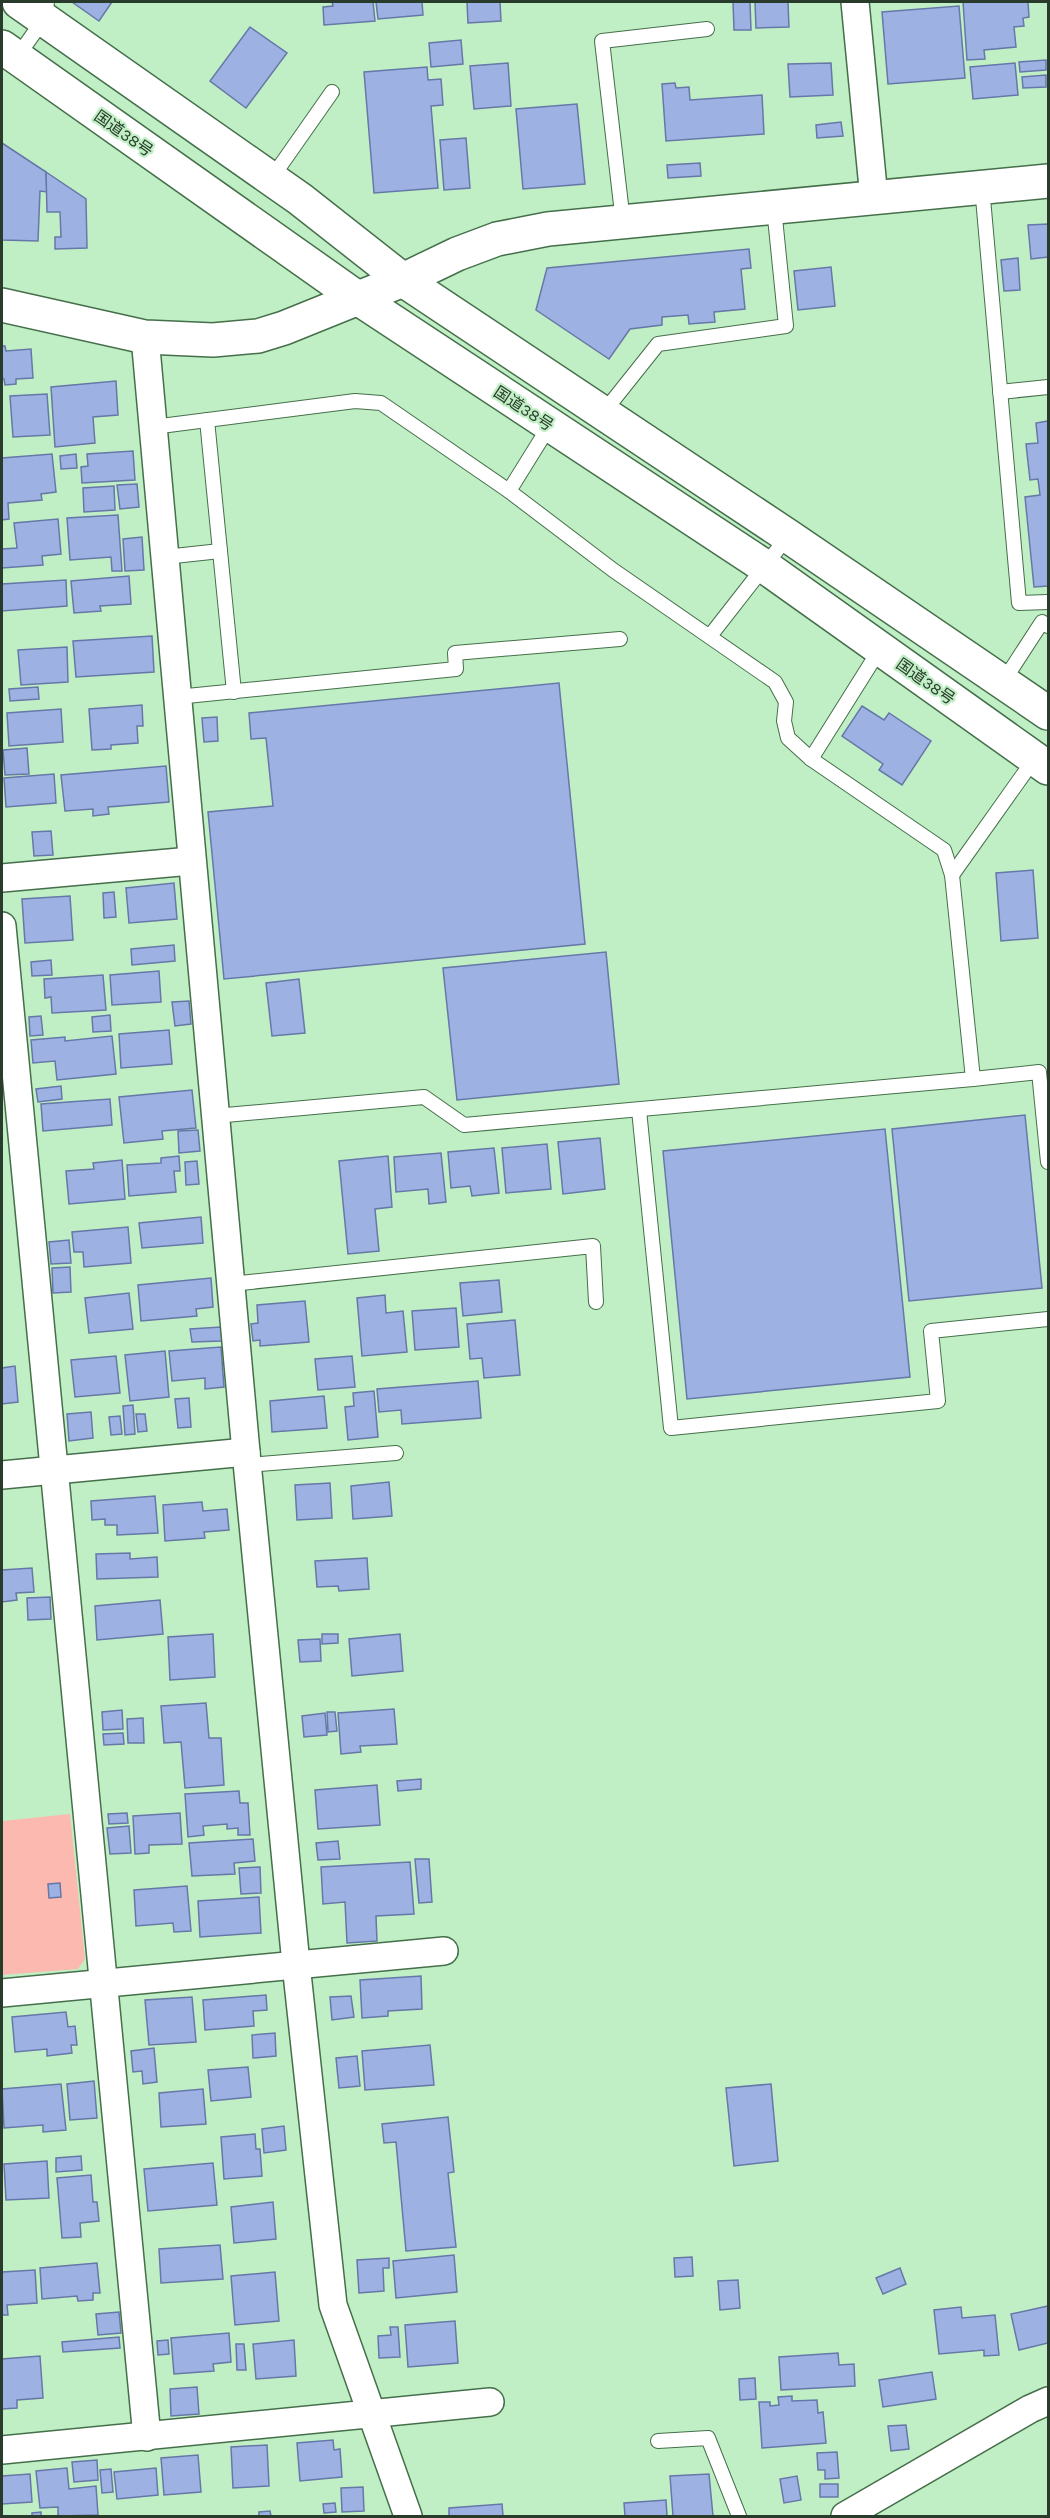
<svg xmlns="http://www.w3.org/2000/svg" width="1050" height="2518" font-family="Karla,'Noto Sans JP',sans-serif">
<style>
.green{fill:#fcb9b0}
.building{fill:#9db1e3;stroke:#6678a7;stroke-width:1.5}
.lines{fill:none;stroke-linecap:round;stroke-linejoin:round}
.lane-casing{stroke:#456f4a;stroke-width:16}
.street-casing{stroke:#456f4a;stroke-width:30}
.secondary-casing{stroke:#456f4a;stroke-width:36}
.highway-casing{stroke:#456f4a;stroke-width:36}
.lane{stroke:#fff;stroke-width:14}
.street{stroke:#fff;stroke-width:27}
.secondary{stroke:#fff;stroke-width:33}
.highway{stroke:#fff;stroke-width:33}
.labels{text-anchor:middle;stroke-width:4.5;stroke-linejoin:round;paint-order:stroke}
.street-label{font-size:16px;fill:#293b2a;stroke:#c1efc5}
</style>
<rect width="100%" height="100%" fill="#c1efc5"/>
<path class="green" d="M70,1814l15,145 -7,10 -76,6v-154z"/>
<g class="building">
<path d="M72,2h40l-13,19z"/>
<path d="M332,2h41l2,19 -51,4 -1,-18 10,-1z"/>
<path d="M376,2h46l1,13 -45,4z"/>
<path d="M467,2h33l1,19 -33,2z"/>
<path d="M733,2h17l1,28h-17z"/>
<path d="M755,2h33l1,25 -33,1z"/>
<path d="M963,2h65l1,15 -6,1 1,8 -10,1 2,20 -32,3 1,9 -18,1z"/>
<path d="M959,6l6,72 -77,6 -6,-72z"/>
<path d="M250,27l37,26 -41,55 -36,-27z"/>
<path d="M461,40l2,24 -32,3 -2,-24z"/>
<path d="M1046,60v10l-26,2 -1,-10z"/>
<path d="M508,63l3,43 -37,3 -4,-43z"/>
<path d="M831,63l2,32 -43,2 -2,-33z"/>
<path d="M1015,63l3,32 -45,4 -3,-32z"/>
<path d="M427,67l1,13 13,-1 2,26 -12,1 7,82 -64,5 -10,-121z"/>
<path d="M1046,75v12l-23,1 -1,-11z"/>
<path d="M675,83l1,5 13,-1 1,13 72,-5 2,39 -98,7 -4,-57z"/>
<path d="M577,104l8,80 -62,5 -7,-80z"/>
<path d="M841,122l2,14 -26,2 -1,-13z"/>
<path d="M466,138l4,50 -26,2 -4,-50z"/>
<path d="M2,143l44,29 1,20 -7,-1 -2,50 -36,-1z"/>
<path d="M700,163l1,13 -33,2 -1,-13z"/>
<path d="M46,172l40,27 1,49 -32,1v-12h6l-1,-25h-13z"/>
<path d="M1048,224v33l-17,2 -3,-34z"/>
<path d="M749,249l2,19 -10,1 4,40 -31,3 1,10 -26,2 -1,-9 -26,2v8l-32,4 -21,30 -73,-49 11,-42z"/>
<path d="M1018,258l2,32 -16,1 -3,-31z"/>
<path d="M831,267l4,39 -37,4 -4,-39z"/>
<path d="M2,346h3l1,5 25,-2 2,29 -17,1v5l-11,1 -1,-6h-2z"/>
<path d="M116,381l2,34 -25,2 2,26 -40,4 -4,-60z"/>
<path d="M47,394l3,41 -37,2 -3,-41z"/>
<path d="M1048,421v165l-14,1 -9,-90 15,-2 -2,-16 -8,1 -4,-36 12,-1 -2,-20z"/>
<path d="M133,451l2,29 -53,3 -1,-16 7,-1 -1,-12z"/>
<path d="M52,454l4,38 -15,2 1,6 -34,3 1,16 -7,1v-62z"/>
<path d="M76,454l1,14 -16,1 -1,-13z"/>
<path d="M137,484l2,23 -19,2 -3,-24z"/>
<path d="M114,486l1,24 -31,2 -1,-24z"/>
<path d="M118,515l4,56h-10l-1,-14 -41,3 -3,-42z"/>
<path d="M58,519l3,35 -19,2 1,9 -41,3v-19l15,-1 -3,-25z"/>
<path d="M142,537l2,33 -19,1 -2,-32z"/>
<path d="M129,576l2,28 -31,2 1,5 -27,2 -3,-32z"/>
<path d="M66,580l1,26 -65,5v-27z"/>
<path d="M152,636l2,36 -78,5 -3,-36z"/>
<path d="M67,647l1,35 -47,3 -3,-35z"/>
<path d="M559,683l26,261 -361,35 -16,-167 65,-6 -7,-68 -15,1 -2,-26z"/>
<path d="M38,687l1,12 -29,2 -1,-12z"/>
<path d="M142,705l1,21h-6l1,17 -27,2v4l-19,1 -3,-41z"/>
<path d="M862,706l22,14 5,-7 42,28 -29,44 -23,-15 4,-6 -41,-28z"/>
<path d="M61,709l2,33 -54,4 -2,-33z"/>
<path d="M217,717l1,24 -14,1 -2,-24z"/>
<path d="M27,748l2,26 -24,1 -2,-25z"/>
<path d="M166,766l3,36 -61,5 1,7 -16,2v-7l-28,2 -4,-36z"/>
<path d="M54,774l2,29 -50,4 -2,-29z"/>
<path d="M51,831l2,24 -19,1 -2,-24z"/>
<path d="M1033,870l5,68 -37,3 -5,-68z"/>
<path d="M174,883l3,36 -48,4 -3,-35z"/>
<path d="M114,892l2,25 -12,1 -1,-25z"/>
<path d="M70,896l3,44 -48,3 -3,-44z"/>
<path d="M174,945l1,16 -43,4 -1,-16z"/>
<path d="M606,952l13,132 -162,16 -14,-132z"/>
<path d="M51,960l1,15 -20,1 -1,-14z"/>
<path d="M159,971l2,31 -49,3 -2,-30z"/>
<path d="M103,975l3,35 -54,3 -1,-16 -6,1 -1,-19z"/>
<path d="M299,979l6,54 -33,3 -6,-53z"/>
<path d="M189,1001l2,23 -16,2 -3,-24z"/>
<path d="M110,1015l1,16 -18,1 -1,-15z"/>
<path d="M41,1016l2,19 -13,1 -1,-19z"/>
<path d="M169,1030l3,34 -51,4 -2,-34z"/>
<path d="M112,1036l4,38 -59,6 -2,-19 -22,2 -2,-23 34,-3v4z"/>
<path d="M61,1086l1,13 -24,3 -2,-13z"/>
<path d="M192,1090l4,38 -34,3 1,8 -39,4 -5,-46z"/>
<path d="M110,1099l2,26 -69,6 -2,-27z"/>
<path d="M1025,1115l17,173 -133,13 -17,-172z"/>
<path d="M885,1129l25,248 -223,22 -24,-248z"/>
<path d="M198,1130l2,21 -21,2 -1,-22z"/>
<path d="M600,1138l5,51 -42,5 -5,-52z"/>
<path d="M547,1144l4,45 -45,4 -4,-45z"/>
<path d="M494,1148l5,45 -27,3 -2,-10 -19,2 -3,-36z"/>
<path d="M441,1153l5,49 -17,2 -1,-15 -32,3 -2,-35z"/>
<path d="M179,1156l1,15h-6l2,21 -47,4 -2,-31 34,-2v-5z"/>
<path d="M388,1156l4,51 -17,2 4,42 -31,3 -9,-93z"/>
<path d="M122,1160l3,39 -56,5 -3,-33 28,-2 -1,-6z"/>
<path d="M197,1161l2,23 -13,1 -1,-23z"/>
<path d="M201,1217l2,26 -61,5 -3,-25z"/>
<path d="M128,1227l3,36 -47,4 -1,-15h-9l-2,-20z"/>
<path d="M69,1240l2,23 -20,1 -2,-22z"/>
<path d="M70,1267l1,25 -18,1 -1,-25z"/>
<path d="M211,1278l2,29 -17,2 1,7 -56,5 -3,-36z"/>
<path d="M499,1280l3,32 -39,4 -3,-33z"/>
<path d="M129,1293l4,36 -44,4 -4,-35z"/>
<path d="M385,1295l1,18 17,-2 4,41 -45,4 -5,-58z"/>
<path d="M305,1301l4,41 -49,4v-6l-7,1 -2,-17 7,-1 -1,-18z"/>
<path d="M456,1308l3,39 -44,3 -3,-39z"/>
<path d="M515,1320l5,55 -36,3 -2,-20 -12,1 -3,-35z"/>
<path d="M221,1327l1,14 -30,1 -2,-13z"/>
<path d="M221,1347l3,40 -19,2v-11l-33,3 -3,-30z"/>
<path d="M165,1351l4,46 -39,4 -5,-46z"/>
<path d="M116,1356l4,37 -45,4 -4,-37z"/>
<path d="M352,1356l3,31 -37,3 -3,-31z"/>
<path d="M15,1366l3,36 -16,2v-36z"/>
<path d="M478,1381l3,37 -79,6 -1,-14 -22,2 -2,-23z"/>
<path d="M374,1391l4,46 -30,3 -3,-33 9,-1 -1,-13z"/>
<path d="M324,1396l3,32 -55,4 -2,-31z"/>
<path d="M189,1398l2,29 -13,1 -3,-29z"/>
<path d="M133,1405l2,29 -10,1 -2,-29z"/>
<path d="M91,1412l2,26 -24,3 -2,-27z"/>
<path d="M136,1414h9l2,17 -9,1z"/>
<path d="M120,1416l2,18 -11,1 -2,-18z"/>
<path d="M389,1482l3,34 -39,3 -2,-33z"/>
<path d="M330,1483l2,35 -35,2 -2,-35z"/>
<path d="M155,1496l3,37 -41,2v-10h-12v-6l-13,1 -1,-19z"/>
<path d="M202,1502l1,9 24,-2 2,21 -25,2 1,6 -40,3 -2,-36z"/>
<path d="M130,1553v6l27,-2 1,20 -61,2 -1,-25z"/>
<path d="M367,1558l2,31 -30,2 -1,-5 -21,1 -2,-26z"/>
<path d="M32,1568l2,24 -18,1 1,7 -15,2v-32z"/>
<path d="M50,1597l1,22 -23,1 -1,-22z"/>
<path d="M160,1600l3,34 -66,6 -2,-34z"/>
<path d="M213,1634l2,43 -45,3 -2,-43z"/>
<path d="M322,1634h16v9l-16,1z"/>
<path d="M400,1634l3,37 -51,5 -3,-37z"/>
<path d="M320,1639l1,22 -21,1 -2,-22z"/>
<path d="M206,1703l3,35h12l3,47 -39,3 -4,-46 -17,1 -3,-37z"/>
<path d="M394,1709l3,35 -37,2 1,6 -20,2 -3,-41z"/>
<path d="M122,1710l1,19 -20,1 -1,-18z"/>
<path d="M327,1712h8l2,19 -9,1z"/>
<path d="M325,1713l2,22 -23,2 -2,-21z"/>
<path d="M143,1718l1,25h-16l-1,-24z"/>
<path d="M123,1733l1,11 -20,1 -1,-11z"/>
<path d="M421,1779v10l-23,2 -1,-10z"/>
<path d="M377,1785l3,40 -62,4 -3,-39z"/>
<path d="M239,1791l1,12h8l2,32h-12v-7l-11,1v-5l-24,2 1,9 -16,2 -3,-43z"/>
<path d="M127,1813l1,10 -19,1 -1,-10z"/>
<path d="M180,1813l2,31 -33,1v8l-14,1 -2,-38z"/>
<path d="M129,1826l2,27 -21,1 -3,-26z"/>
<path d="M253,1839l2,22 -21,2 1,11 -43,2 -3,-33z"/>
<path d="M338,1841l2,18 -22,1 -2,-17z"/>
<path d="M415,1859h14l3,43 -13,1z"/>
<path d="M410,1862l4,52 -38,2 1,25 -30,2 -2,-41 -22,2 -2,-37z"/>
<path d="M260,1867l1,26 -20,1 -2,-26z"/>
<path d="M60,1883l1,14 -12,1 -1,-14z"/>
<path d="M187,1886l4,45 -17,1 -1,-9 -37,3 -2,-36z"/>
<path d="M259,1897l2,36 -61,4 -2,-36z"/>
<path d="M421,1976l1,33 -34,2v5l-26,2 -2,-38z"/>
<path d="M266,1995l1,15 -14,1 1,15 -49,4 -2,-30z"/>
<path d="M351,1996l3,21 -22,3 -2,-23z"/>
<path d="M192,1997l4,45 -47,3 -4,-45z"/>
<path d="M66,2012l2,15 7,-1 2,19h-6l1,8 -25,3v-7l-32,3 -3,-35z"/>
<path d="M275,2033l1,23 -23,2 -1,-23z"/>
<path d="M430,2045l4,40 -69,5 -3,-39z"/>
<path d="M154,2048l3,34 -14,2 -1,-13 -9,1 -2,-21z"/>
<path d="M357,2056l3,30 -21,2 -3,-30z"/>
<path d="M248,2067l3,30 -40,4 -3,-31z"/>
<path d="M94,2081l3,37 -27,2 -3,-36z"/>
<path d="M61,2084l5,46 -23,2v-7l-39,3 -2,-39z"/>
<path d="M771,2084l7,77 -44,5 -8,-78z"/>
<path d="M203,2089l3,35 -45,3 -2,-34z"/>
<path d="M448,2117l6,55 -6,1 8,74 -50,4 -10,-109 -12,1 -2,-19z"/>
<path d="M284,2126l2,24 -22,3 -2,-24z"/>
<path d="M255,2134l1,15h4l2,27 -38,3 -3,-42z"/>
<path d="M81,2156l1,14 -26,2v-14z"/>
<path d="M47,2161l2,37 -43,2 -2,-36z"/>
<path d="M213,2163l4,42 -69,6 -4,-42z"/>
<path d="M91,2175l2,27h4l2,19 -19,2 1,14 -19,1 -5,-60z"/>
<path d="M273,2202l3,37 -42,4 -3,-36z"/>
<path d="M220,2245l3,34 -62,4 -2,-34z"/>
<path d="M454,2255l3,37 -61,6 -3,-37z"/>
<path d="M692,2257l1,19 -18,1 -1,-19z"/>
<path d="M389,2258v10h-6l1,23 -25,2 -2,-33z"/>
<path d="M97,2263l3,30h-7v7l-15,1 -1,-5 -35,3 -2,-31z"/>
<path d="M900,2268l6,16 -23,10 -7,-16z"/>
<path d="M35,2270l2,33 -30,2 1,10h-6v-43z"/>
<path d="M275,2272l4,49 -44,4 -4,-49z"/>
<path d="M738,2280l2,28 -20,2 -2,-29z"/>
<path d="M1048,2306v37l-29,7 -8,-36z"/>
<path d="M961,2307l1,11 33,-3 4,40 -15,1v-6l-45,4 -5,-44z"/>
<path d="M119,2312l2,21 -23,2 -2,-21z"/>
<path d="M455,2321l3,42 -50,4 -3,-42z"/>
<path d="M390,2327h8l2,30 -21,1 -1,-22 13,-1z"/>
<path d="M229,2333l2,29 -18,2 1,7 -40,3 -3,-36z"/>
<path d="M119,2337l1,11 -57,4 -1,-10z"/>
<path d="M168,2340l1,14 -11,1 -1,-14z"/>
<path d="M294,2340l2,36 -40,3 -3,-35z"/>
<path d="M236,2344h8l2,26h-9z"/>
<path d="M838,2353l1,12 15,-1 1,22 -74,4 -2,-33z"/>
<path d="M40,2356l3,42 -26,2v8l-15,1v-50z"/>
<path d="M932,2372l4,27 -53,8 -4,-27z"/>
<path d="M755,2378l1,21 -16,1 -1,-21z"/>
<path d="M197,2387l2,27 -28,2 -1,-27z"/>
<path d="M792,2396v5l25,-1 1,13 5,-1 3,31 -64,5 -3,-46h11v4l9,-1 -1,-8z"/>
<path d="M906,2425l3,24 -18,2 -3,-25z"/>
<path d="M333,2440l1,10 6,-1 2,28 -42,4 -3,-38z"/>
<path d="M267,2445l2,41 -36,2 -2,-41z"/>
<path d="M837,2452l2,26 -14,1v-9h-7l-1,-17z"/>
<path d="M198,2455l3,37 -37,3 -3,-37z"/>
<path d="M97,2460l1,20 -24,2 -2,-20z"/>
<path d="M67,2468l2,21 27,-3 2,29 -40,1v-9l-18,1 -4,-37z"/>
<path d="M156,2468l2,27 -41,4 -3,-27z"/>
<path d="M111,2469l2,23 -11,1 -2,-23z"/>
<path d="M30,2474l2,28 -30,2v-28z"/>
<path d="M709,2474l4,42h-40l-3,-40z"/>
<path d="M797,2476l4,24 -17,3 -4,-24z"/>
<rect x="820" y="2484" width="18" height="13"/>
<path d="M363,2487l1,24 -22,1 -1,-24z"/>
<path d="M666,2500l1,16h-42l-1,-13z"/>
<path d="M335,2503l1,9 -12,1 -1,-9z"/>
<path d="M502,2504l1,12h-54v-8z"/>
<path d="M270,2511l1,5h-12v-4z"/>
<path d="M41,2512v4h-9v-3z"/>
</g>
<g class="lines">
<defs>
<g id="lane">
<path d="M17,57l27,-38 3,-17"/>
<path d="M271,179l61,-87"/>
<path d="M982,187l37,416 29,-1"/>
<path d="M623,222l-21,-181 105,-12"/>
<path d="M1000,392l48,-5"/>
<path d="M603,413l55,-69 128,-18 -12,-118"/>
<path d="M207,420l27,272"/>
<path d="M153,427l202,-26 26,2 128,88 104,79 162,112 11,20 -2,19 4,17 23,21 133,91 8,25 21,204 -509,46 -40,-28 -209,19"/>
<path d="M509,491l41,-66"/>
<path d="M165,557l55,-6"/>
<path d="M710,636l78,-100"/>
<path d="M1003,682l39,-60 6,4"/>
<path d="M177,697l279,-28 -1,-16 165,-14"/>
<path d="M811,759l69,-110"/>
<path d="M952,875l83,-117"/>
<path d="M973,1079l66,-7 9,90"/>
<path d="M639,1110l32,318 267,-27 -7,-70 117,-12"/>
<path d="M231,1284l362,-38 3,56"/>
<path d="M247,1465l149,-12"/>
<path d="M658,2441l50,-3 31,78"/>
</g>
<g id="street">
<path d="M855,2l19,196"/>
<path d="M145,337l101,1115 50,512 37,341 75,211"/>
<path d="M2,878l189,-17"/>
<path d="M2,926l145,1511"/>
<path d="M2,1475l244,-23"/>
<path d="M2,1993l442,-42"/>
<path d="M2,2450l488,-48"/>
<path d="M845,2516l185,-107 18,-8"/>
</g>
<path id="secondary" d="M2,305l143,32 68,3 45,-4 26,-8 119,-48 54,-26 40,-15 51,-10 500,-48"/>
<g id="highway">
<path d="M19,2l281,197 103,81 385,256 260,177"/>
<path d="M2,47l354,250 408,269 284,202"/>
</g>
</defs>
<use href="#lane" class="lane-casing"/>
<use href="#street" class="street-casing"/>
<use href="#secondary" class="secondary-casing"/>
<use href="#highway" class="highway-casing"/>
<use href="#lane" class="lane"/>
<use href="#street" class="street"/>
<use href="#secondary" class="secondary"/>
<use href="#highway" class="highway"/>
</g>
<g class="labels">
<g class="street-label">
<text transform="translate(124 133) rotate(35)" y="6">国道38号</text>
<text transform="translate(524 408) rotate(33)" y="6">国道38号</text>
<text transform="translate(926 681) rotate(35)" y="6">国道38号</text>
</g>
</g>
<rect width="1050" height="2518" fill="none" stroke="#293b2a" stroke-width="6"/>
</svg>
